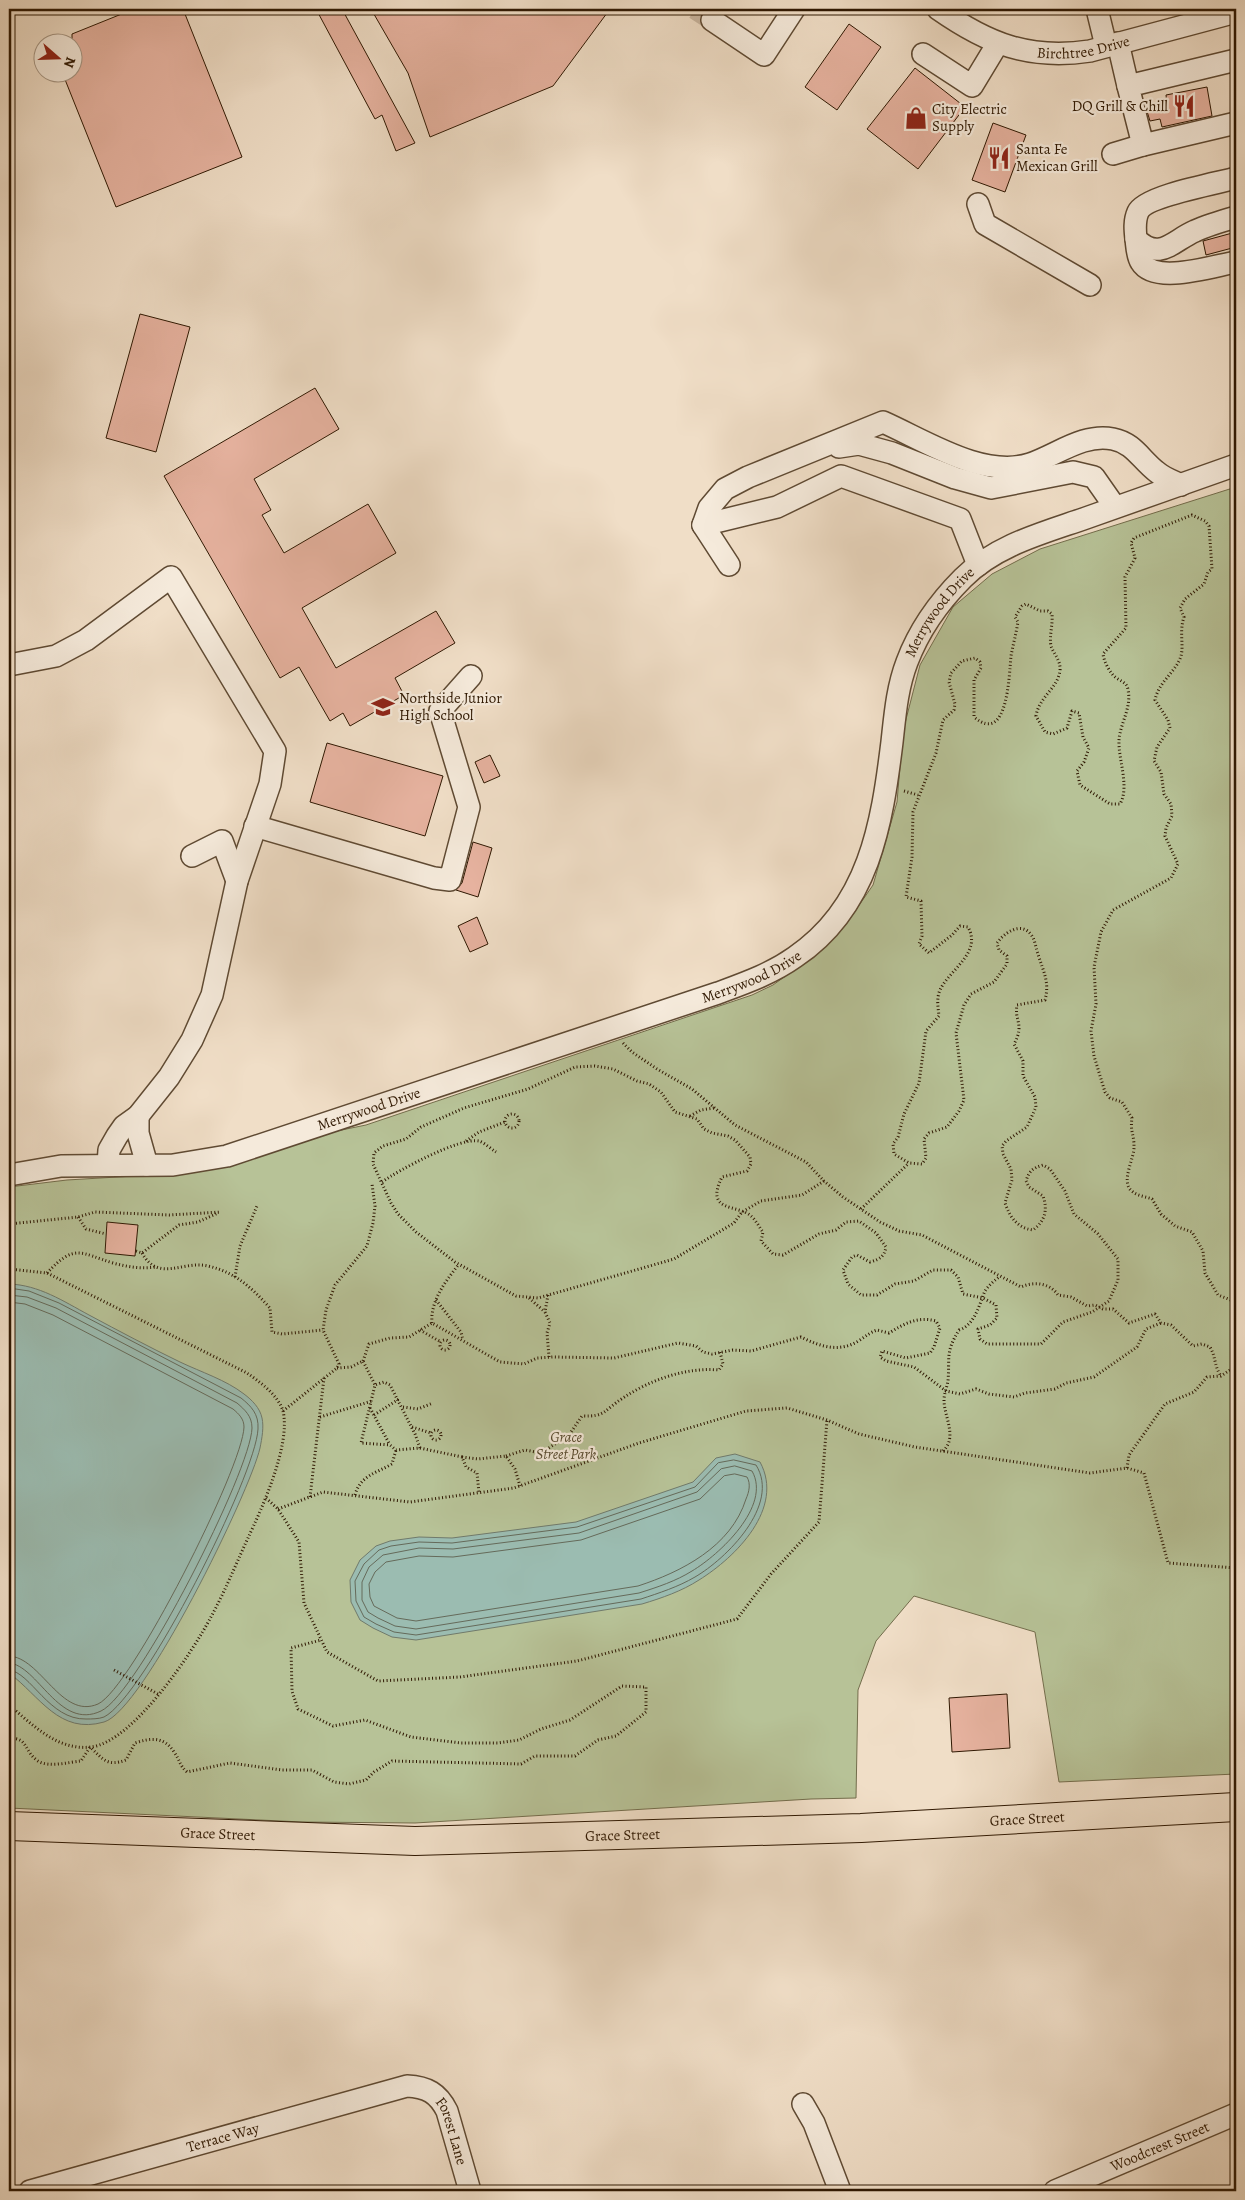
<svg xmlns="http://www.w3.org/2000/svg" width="1245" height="2200" font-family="Alegreya,serif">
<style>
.green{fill:#b7c297;stroke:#736d4c}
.water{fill:#9bbcb1;stroke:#707a6b}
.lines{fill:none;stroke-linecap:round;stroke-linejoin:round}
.shore{stroke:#656a5a;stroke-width:1}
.building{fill:#e6b29f;stroke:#2f1802}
.minor-tunnel{stroke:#c9b6a0;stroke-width:21;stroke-dasharray:21 11;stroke-linecap:butt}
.minor-casing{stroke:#5f4a33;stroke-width:24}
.major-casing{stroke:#2f1802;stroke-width:30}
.path{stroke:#2f1802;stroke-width:3;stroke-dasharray:1 2.5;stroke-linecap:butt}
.minor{stroke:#f5eadb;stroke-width:21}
.major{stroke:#f0dec7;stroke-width:28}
.labels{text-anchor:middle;stroke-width:4.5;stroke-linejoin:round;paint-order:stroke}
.street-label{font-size:15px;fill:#2f1802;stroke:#f5eadb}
.poi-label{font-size:15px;fill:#2f1802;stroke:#f5eadb;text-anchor:start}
.park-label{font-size:15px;font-style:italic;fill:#584b2f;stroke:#f5eadb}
</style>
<rect width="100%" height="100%" fill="#f0dec7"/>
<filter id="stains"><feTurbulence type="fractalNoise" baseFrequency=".004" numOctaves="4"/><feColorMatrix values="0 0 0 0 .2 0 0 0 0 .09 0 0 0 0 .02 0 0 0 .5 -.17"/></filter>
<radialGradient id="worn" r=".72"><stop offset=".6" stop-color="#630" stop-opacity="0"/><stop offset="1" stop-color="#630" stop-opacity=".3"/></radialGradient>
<path class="green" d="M1236,487v1287l-177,8 -24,-150 -121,-36 -38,45 -18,49 -2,108 -45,1 -396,24 -113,-1 -293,-14v-621l58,-7 84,-5 171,-41 44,-9 386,-130 21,-10 46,-33 25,-25 29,-42 24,-83 6,-71 17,-66 33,-58 39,-33 48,-25z"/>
<g class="water">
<path d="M9,1284c30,1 54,17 80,31 30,16 60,32 91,47 21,10 46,18 64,32 8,6 16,14 18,24 2,9 0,20 -2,30 -10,44 -117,263 -156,274 -45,13 -64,-26 -95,-49z"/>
<path d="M735,1454l25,8c25,46 -24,95 -61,118 -17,11 -37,18 -57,24l-226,36 -24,-3 -19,-9 -13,-8 -9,-18 -1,-22 10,-20 16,-14 14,-5 29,-4 33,1 124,-16 117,-40 23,-24z"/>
</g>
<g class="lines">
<g class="shore">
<path d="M9,1288l20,3 30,12 182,95c10,8 18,16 17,31 -2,46 -114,268 -154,288 -5,2 -13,2 -18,2 -37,1 -55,-47 -77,-49"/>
<path d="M9,1295l18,2 29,11 181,95c8,7 15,13 15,25 -1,42 -114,266 -151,283 -42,20 -63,-46 -92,-48"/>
<path d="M9,1302l16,2 28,11 180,94c6,5 11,10 11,18 -1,40 -113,262 -146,277 -37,16 -57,-47 -89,-48"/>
<path d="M734,1460l22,5c25,40 -30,94 -61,112 -17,10 -36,16 -54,22l-225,36 -22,-3 -18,-8 -12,-7 -8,-16 -1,-20 9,-17 15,-14 12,-4 28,-4 33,1 125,-16 118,-40 23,-24z"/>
<path d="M735,1466l17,5c20,35 -33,84 -60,100 -16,10 -34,16 -53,22l-223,36 -21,-3 -17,-8 -10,-6 -6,-12v-18l7,-15 14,-12 36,-7 34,1 126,-16 118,-41 24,-23z"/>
<path d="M735,1474l12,3c4,7 2,15 -1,22 -15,48 -65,73 -108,87l-222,35 -19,-3 -23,-12 -4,-9 -1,-13 6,-12 11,-10 33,-6 34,1 128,-17 119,-41 24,-23z"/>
</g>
</g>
<g class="building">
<path d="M134,9h49l59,148 -126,50 -54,-135h10v-38z"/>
<path d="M316,9h26l73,134 -19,8 -14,-36 -7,4z"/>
<path d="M371,9h239l-57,77 -123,51 -22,-64z"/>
<path d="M849,24l32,23 -44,63 -32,-23z"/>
<path d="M915,68l50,39 -47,62 -51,-40z"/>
<path d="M1207,87l5,29 -50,11 -2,-8 -10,2 -4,-13 21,-4 -1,-9z"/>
<path d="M993,123l33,12 -21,57 -33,-12z"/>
<path d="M1236,232v15l-30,8 -3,-14z"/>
<path d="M140,314l50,13 -34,125 -50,-14z"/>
<path d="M315,388l24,41 -85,50 17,31 -9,5 22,38 84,-49 28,49 -94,55 34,60 100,-57 19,32 -60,35 9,17 -54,31 -7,-13 -13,8 -31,-54 -19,11 -116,-202z"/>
<path d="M327,743l116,33 -18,60 -115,-34z"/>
<path d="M490,755l10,21 -16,7 -9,-21z"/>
<path d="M473,842l19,6 -14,49 -22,-7 6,-7z"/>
<path d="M477,917l11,27 -18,8 -12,-26z"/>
<path d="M107,1222l31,3 -3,31 -30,-3z"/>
<path d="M1007,1694l3,54 -58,4 -3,-54z"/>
</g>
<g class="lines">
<path class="minor-tunnel" d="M695,9l17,11"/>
<defs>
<g id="minor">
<path id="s1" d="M938,9c50,35 91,51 152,42l146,-39"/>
<path d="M1097,9l9,37"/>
<path d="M712,20l52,35 30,-46"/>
<path d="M1118,43l10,43"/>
<path d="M923,54l49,32 26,-43"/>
<path d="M1236,60l-108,26 15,59 93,-22"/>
<path d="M1113,154l30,-9"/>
<path d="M1236,178c-18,5 -91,18 -98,34 -4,9 -3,18 -2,27 24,23 36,2 59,-8 13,-6 27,-10 41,-14"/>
<path d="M978,204l7,20 105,61"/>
<path d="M1136,239c1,7 1,17 5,23 14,23 72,4 95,0"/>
<path d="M839,447l20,-3 33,9 63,25 36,10 82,-16 21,5 21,30"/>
<path d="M703,525l74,-18 64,-31 119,43 18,46"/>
<path d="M729,565l-26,-40 6,-17 16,-19 23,-12 135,-55c43,19 100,57 147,42 27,-9 53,-31 83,-25 21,4 28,21 44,33 7,6 16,9 24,13"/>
<path d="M9,665l47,-9 30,-16 85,-63 104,174 -5,33 -33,97 -25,114 -20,45 -23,37 -31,39 -14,10 -7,10 -8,14 -1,15"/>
<path d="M255,826l179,52 16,2 19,-73 -29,-96 31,-35"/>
<path d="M192,856l30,-15 15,40"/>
<path d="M138,1116v17l9,32"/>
<path id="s2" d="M9,1175l52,-9 112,-1 54,-9 491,-163c27,-10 53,-19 77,-36 74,-50 87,-133 97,-215 3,-27 5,-54 15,-80 12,-32 32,-60 56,-84 33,-33 80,-45 123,-60 50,-18 100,-35 150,-53"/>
<path d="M803,2104l11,19 26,68"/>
<path id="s3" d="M30,2191l377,-105c20,1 31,7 40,25l23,80"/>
<path id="s4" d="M1055,2191l181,-77"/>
</g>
<g id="major">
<path id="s5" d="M9,1826l406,15 446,-13 375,-21"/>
</g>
</defs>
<use href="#minor" class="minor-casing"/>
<use href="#major" class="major-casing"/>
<g class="path">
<path d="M904,791l14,4"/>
<path d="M623,1043l9,9 25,17 35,20 43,36 71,37 18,19 19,16 37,25 19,9 23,4 99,52c13,-6 29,-4 37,8l13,2 16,9 8,-1 8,4h10l16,14 26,-9 6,9 10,2 22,21 9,-2 8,3c6,10 4,19 11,29"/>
<circle cx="512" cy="1121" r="7"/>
<path d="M690,1116l11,-6 13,-2"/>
<path d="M466,1141l13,-9 26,-10"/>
<path d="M824,1181l-22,14 -41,6 -19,11 -8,11 -60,36 -136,39 -22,-2 -61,-34 -39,-30 -18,-18 -7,-11 -18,-39 1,-11 9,-7 23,-7 15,-12 43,-19 64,-19 47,-22 20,-1 18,3 24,12 12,3 12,8 14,20 22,7 7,10 8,4 16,3 7,4 15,17 1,7 -4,7 -25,6c-18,36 16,27 29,39 5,4 8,11 12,16l-2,9 12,13 10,1 36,-21 17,-4 10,-8 13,-1 17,12 10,14c-2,10 -6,12 -16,15l-13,-7 -5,2 -9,13 5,14 13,11h16l18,-11 19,-3 19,-11h18l7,7 5,17 20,4 13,7 1,13 -7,7 -12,4 2,10 7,5h54l22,-22 29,-10 17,-11 9,-21v-21l-20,-25 -24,-20 -9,-23 -15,-22 -7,-4c-10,3 -14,6 -17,16l3,6 14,9c5,14 2,25 -10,34 -16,-2 -23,-13 -28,-27l7,-23 -1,-11 -8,-15 -1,-8 4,-5 21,-14 9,-20 -1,-10 -12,-21v-15l-9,-17c11,-20 0,-23 3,-39l28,-5c5,-18 -2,-29 -7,-46 -2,-5 -3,-14 -6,-18 -10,-16 -28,-3 -35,7l2,7 8,6v8l-13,18 -23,12 -7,11 -8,28 8,67 -5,11 -12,16 -18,6 -5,6 2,19 -4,6 -13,-1 -15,-9 -1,-10 5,-7 6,-23 15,-31 7,-52 13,-15c-1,-9 -3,-19 2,-28 10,-19 41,-36 27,-61l-8,-1 -8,9 -23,18 -10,-9 3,-8 -1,-35 -15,-4 6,-40 1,-45 23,-59 7,-33 11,-10 1,-6 -6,-22 2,-9 11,-12 13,-3 5,4 1,6 -7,12v37c34,29 35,-42 37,-61 2,-11 5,-22 7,-34l-3,-5 7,-11 4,-2 14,7h8l4,3c1,11 -3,22 -1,32 3,9 10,14 9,25 -3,18 -21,26 -24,45l9,16 8,2 14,-6 5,-17 7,2 4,24 6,11 -5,14 -7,9 3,14 30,19h10c10,-17 -2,-45 -1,-64 1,-16 13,-33 9,-50 -1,-9 -10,-9 -15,-15 -5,-6 -9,-14 -10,-21l23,-26 -1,-51 10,-19 -4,-15 3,-5 58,-23 13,6 4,5 3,43 -4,3 -4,12 -19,15 -5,9 4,9c-5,15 0,28 -3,39 -5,16 -22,25 -26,44l13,20 2,8 -13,19 -3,14 7,11 3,22 7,10 1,12 -6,12 -1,8 13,28 -7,14 -58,32 -12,22 -7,35 2,37 -5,27 3,25 11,36 5,6 12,4 10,16c-2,14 2,16 2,28 1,12 -15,37 -1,46 5,4 14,5 19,7l9,15 14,12 17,6 11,19 2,22 13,22 18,7"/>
<path d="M382,1182c17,-12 78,-45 97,-41 6,2 12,8 17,11"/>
<path d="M861,1209l48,-46"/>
<path d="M78,1217l8,12 20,5"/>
<path d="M9,1224l69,-7 17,-5 74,3 52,-3"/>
<path d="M136,1251l6,2 37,-28 19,-3 20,-9"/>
<path d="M142,1253c17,30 41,7 66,13 27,6 44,22 62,42l2,24 10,2 41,-4"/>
<path d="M9,1269l38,4 200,100c13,9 31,22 36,38 8,34 -21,97 -35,127 -12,26 -23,53 -37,79 -19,36 -78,125 -120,130 -34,4 -59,-23 -82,-42"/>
<path d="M47,1273c28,-30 33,-20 66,-10 15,4 28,6 43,4"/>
<path d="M235,1277l5,-31 17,-40"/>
<path d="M548,1295l-3,17 5,11 -3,10 2,24"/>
<path d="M529,1298l16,14"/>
<path d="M436,1300l25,32 2,8"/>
<path d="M432,1323c-2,-22 14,-42 27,-59"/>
<path d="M420,1330l21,12"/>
<circle cx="445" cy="1345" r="5"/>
<path d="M363,1361l6,-17 21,-6 19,-1 23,-14 68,39 24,2 13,-6 16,-1 61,1 64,-15 18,3 7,6 9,2 21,-4 18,1 50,-14c20,10 39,16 59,3 6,-4 11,-8 17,-10l12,3c15,-9 28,-17 47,-12l4,7 -6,19 -4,6 -24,5 -24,-7 -2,6 6,4 28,6 32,24 14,3 16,-5 13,5 25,3 11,-4 30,-4 11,-6 28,-6 43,-30 9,-18 15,-6"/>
<path d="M337,1368l14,-1 12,-6 12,24 -14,58 29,2 6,5 24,-2 -5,-14 -25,-49 -6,-3 -9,3"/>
<path d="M403,1407l15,2 15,-6"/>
<path d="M370,1408l20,37"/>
<path d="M283,1411l54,-43 2,-4 -16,-34 3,-20 9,-25 32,-39 6,-23 2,-17 -3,-22"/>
<path d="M374,1415l25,-16"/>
<path d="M320,1417l52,-16"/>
<path d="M412,1427l19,6"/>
<circle cx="436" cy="1435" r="5"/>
<path d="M420,1448l42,9 4,10 11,6 2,20"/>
<path d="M943,1451c15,-14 1,-34 1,-51 0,-6 3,-13 4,-19 2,-24 -3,-28 11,-51 16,-5 20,-25 26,-39 4,-6 9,-10 14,-14"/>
<path d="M506,1456l19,-6 16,3 28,-18 13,-19c24,1 22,-6 41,-18 27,-18 63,-31 96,-28l4,-6 -3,-12"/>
<path d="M462,1457l16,2 28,-3 9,13 5,17"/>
<path d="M1127,1468l2,-13 36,-51 29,-12 13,-15 14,-1 15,-10"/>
<path d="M355,1495c5,-19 21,-22 37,-31l4,-14"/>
<path d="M310,1497l14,-119"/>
<path d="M266,1498l12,11 21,33 5,61 23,49 51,29 82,-4 117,-16 160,-42 34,-45 48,-52 8,-102"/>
<path d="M278,1509l45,-17 87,10 104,-14 125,-45 107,-32 41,-3 40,12 32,14 56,13 175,26 37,-5 17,5 24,90 68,5"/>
<path d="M114,1670l44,24"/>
<path d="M9,1739c19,-3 15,13 29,22 11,7 31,1 43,0l9,-14c13,12 17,20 36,13l9,-17c15,-5 29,-7 39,9 6,8 5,13 13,20l43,-9 52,7h30l22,12 15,2 17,-4 8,-8 18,-11 129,3 14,-8h40l23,-16 18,-4 30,-24v-25l-24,-1 -52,34 -29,9 -22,11 -21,3h-37l-50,-6 -46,-17 -32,6 -35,-17 -6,-18 -1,-43 30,-8"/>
</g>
<use href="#minor" class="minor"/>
<use href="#major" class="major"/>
</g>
<defs>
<symbol id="restaurant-bare" viewBox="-9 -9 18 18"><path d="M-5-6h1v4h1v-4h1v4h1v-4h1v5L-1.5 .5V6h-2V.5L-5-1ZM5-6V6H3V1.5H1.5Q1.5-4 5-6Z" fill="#8f2418" stroke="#f5eadb" stroke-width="2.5" paint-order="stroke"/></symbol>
<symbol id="shop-bare" viewBox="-9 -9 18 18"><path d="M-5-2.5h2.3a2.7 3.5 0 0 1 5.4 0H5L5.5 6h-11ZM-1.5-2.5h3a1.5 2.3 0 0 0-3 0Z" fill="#8f2418" stroke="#f5eadb" stroke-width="2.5" paint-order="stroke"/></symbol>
<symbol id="school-bare" viewBox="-9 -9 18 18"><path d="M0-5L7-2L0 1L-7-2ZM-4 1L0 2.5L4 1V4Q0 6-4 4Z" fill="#8f2418" stroke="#f5eadb" stroke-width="2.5" paint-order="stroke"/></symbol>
</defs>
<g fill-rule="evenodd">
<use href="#restaurant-bare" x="1168" y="90" width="32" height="32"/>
<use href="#shop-bare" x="900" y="102" width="32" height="32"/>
<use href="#restaurant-bare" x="983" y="142" width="32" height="32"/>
<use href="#school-bare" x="367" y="691" width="32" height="32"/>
</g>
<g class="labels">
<g class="street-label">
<text dy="5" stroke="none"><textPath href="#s1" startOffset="156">Birchtree Drive</textPath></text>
<text dy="5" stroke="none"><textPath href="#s2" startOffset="1208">Merrywood Drive</textPath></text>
<text dy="5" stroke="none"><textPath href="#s2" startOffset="774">Merrywood Drive</textPath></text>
<text dy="5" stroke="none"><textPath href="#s2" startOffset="369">Merrywood Drive</textPath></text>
<text dy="5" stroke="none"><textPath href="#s5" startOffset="1019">Grace Street</textPath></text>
<text dy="5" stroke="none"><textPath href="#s5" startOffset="209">Grace Street</textPath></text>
<text dy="5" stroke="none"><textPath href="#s5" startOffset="614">Grace Street</textPath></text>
<text dy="5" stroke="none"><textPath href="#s3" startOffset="462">Forest Lane</textPath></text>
<text dy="5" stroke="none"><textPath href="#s3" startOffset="200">Terrace Way</textPath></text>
<text dy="5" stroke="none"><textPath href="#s4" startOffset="114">Woodcrest Street</textPath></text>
</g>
<g class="poi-label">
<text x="1168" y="111" text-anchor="end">DQ Grill &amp; Chill</text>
<text x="932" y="114">City Electric<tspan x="932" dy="17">Supply</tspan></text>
<text x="1016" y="154">Santa Fe<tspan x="1016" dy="17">Mexican Grill</tspan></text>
<text x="399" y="703">Northside Junior<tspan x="399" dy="17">High School</tspan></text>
</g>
<g class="park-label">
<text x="566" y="1442">Grace<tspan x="566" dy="17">Street Park</tspan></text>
</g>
</g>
<rect width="1245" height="2200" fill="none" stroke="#f0dec7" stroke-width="30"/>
<rect x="10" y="10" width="1225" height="2180" fill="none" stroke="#2f1802" stroke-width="2.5"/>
<rect x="15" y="15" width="1215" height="2170" fill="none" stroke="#2f1802"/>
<g transform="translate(58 58) rotate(110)"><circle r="24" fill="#f5eadb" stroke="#a69684"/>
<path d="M0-4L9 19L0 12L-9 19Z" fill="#8f2418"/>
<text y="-8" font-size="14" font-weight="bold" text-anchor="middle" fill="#2f1802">N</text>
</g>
<rect width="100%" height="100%" filter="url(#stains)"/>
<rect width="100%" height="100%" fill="url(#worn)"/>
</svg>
